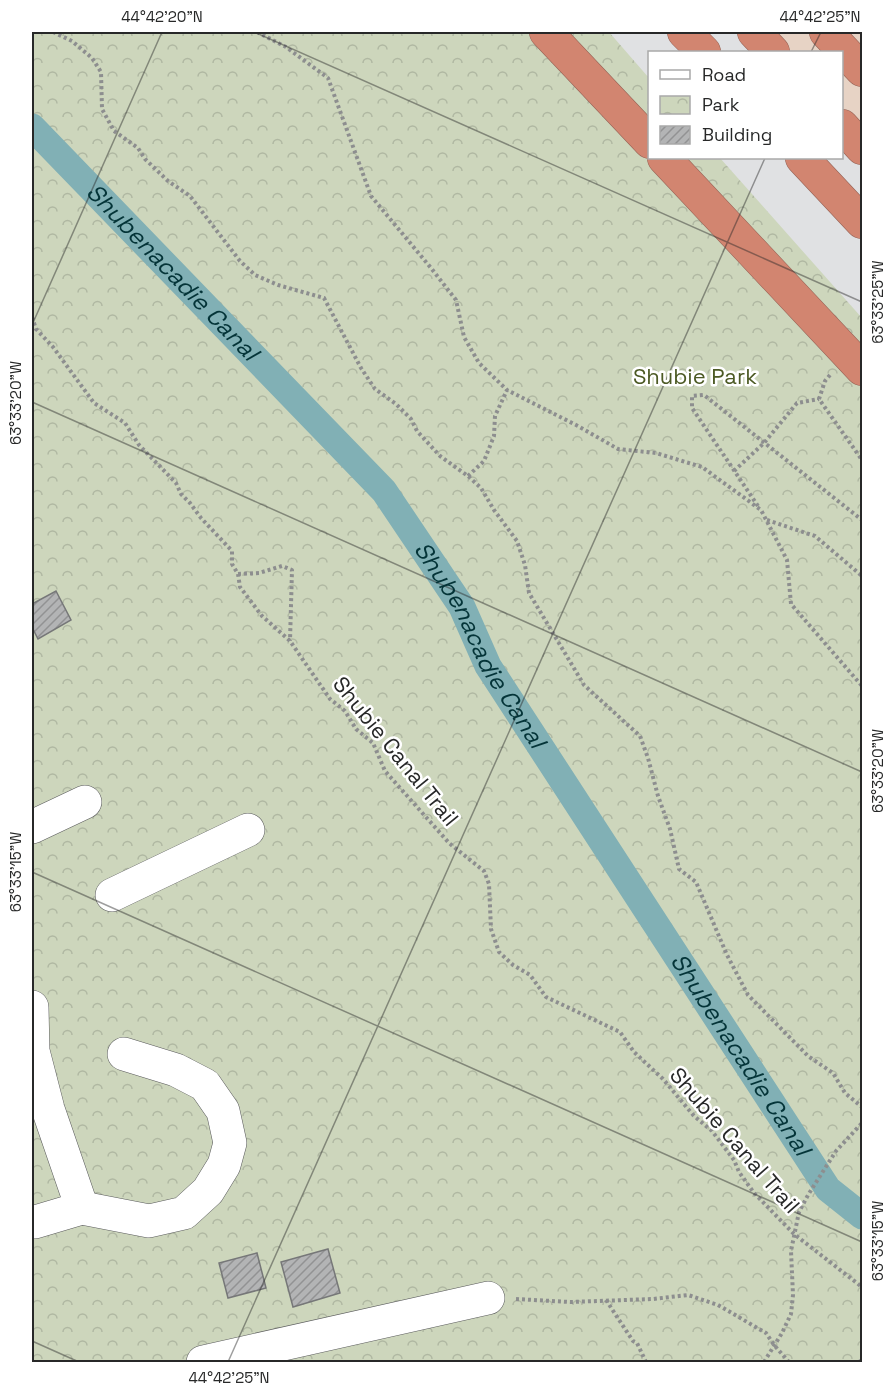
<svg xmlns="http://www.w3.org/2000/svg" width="894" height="1394" font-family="'Space Grotesk',sans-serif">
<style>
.commercial{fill:#e7d3c5}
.park{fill:url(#park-crowns)}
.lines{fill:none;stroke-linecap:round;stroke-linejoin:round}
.canal{stroke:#81b0b5;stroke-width:27}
.building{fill:url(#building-hatch);stroke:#767778;stroke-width:1.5}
.minor-casing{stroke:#5a5b5c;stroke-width:34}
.highway-casing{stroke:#966457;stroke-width:34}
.path{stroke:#8d8e8f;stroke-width:4;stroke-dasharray:3 3;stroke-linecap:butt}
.minor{stroke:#fff;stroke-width:33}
.highway{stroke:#d28570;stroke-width:33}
.ticks{fill:none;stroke:#272828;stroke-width:1.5;stroke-opacity:0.45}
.labels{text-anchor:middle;stroke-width:5;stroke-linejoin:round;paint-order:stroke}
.park-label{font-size:22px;fill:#4c5a24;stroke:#fff}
.street-label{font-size:22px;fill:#272828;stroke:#fff}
.water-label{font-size:24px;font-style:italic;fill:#043438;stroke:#fff}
.neatline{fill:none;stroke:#272828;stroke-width:2}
.ticks-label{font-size:15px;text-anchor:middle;fill:#272828}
</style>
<defs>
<pattern id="park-crowns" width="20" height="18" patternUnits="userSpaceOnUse" patternTransform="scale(1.5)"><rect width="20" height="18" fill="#cdd6bc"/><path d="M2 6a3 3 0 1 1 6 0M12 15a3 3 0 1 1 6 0" fill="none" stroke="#b0b8a2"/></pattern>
<pattern id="building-hatch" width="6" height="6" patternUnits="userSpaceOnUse" patternTransform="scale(1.5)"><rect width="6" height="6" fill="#b3b4b5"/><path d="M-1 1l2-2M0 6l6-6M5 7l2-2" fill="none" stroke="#929293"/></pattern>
</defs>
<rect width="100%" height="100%" fill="#e0e1e3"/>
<path class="commercial" d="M740,32h122v125l-20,-21v-84h-81z"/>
<path class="park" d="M32,32h577l40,46 1,80h70l142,160v1044h-830z"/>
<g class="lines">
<path class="canal" id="s1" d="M32,127l352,364 78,116 26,59 340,523 34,27"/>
</g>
<g class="building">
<path d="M56,591l15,29 -33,19 -6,-12v-23z"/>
<path d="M328,1249l12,44 -47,14 -12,-45z"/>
<path d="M257,1253l9,35 -38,10 -9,-35z"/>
</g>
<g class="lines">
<defs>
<g id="minor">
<path d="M32,827l53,-25"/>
<path d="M112,895l136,-65"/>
<path d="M32,1007l1,44 15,58 34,99"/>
<path d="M32,1222h3l47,-14 67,13 35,-8 24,-22 16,-26 6,-22 -7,-32 -18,-26 -29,-15 -52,-16"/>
<path d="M203,1362l285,-64"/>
</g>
<g id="highway">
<path d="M546,32l104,110"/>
<path d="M684,32l20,20"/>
<path d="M754,32l19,20"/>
<path d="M826,32l36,38"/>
<path d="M842,126l20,22"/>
<path d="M664,158l198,211"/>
<path d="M802,158l60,64"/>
</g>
</defs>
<use href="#minor" class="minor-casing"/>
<use href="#highway" class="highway-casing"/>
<g class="path">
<path d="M53,32l19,9 20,17 9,14 1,37 12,22 24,17 7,11 23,22 22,15 50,65 15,14 23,10 46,13 37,70 14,21 21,15 15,15 6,12 23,25 28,20 13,12 13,22 23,31 8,24 4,28 55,92 56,51 8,22 10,38 12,33 9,40 17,13 31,73 21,40 60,61 25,17 12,20 17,14"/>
<path d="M257,32l29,15 42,31 43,118 60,72 25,32 8,37 15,26 28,27 71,36 40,23 38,4 46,14 59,43 26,50 4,44 71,82"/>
<path d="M32,317l4,12 17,18 41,56 31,20 14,22 37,38 5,11 9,9 11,15 31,33v13l6,10 2,13 22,29 28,25 40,58 15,12 11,18 17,14 12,28 64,72 35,28 5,13 2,45 8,23 14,13 17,10 16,22 74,35 14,20 29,27 31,37 18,15 22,29 5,12 15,21 40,41 68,53"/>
<path d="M830,375l-5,6 -6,18 43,61"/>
<path d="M734,471l30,-28 33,-40 22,-4"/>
<path d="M468,476l16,-15 10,-25 1,-20 12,-26"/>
<path d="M758,506l-66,-98v-12l12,-1 158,125"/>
<path d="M767,520l48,16 47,40"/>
<path d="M238,574l21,-1 23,-7 10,4 -2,71"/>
<path d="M516,1299l54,3 83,-3 35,-4 30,10 48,28 8,12 15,17"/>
<path d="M606,1300l27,41 4,2 9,19"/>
<path d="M764,1362l18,-29 9,-19 2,-19 -2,-44 8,-39 9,-17 28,-44 26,-28"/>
<path d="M859,1362l3,-2"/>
</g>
<use href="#minor" class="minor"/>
<use href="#highway" class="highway"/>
</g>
<path class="ticks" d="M254,32l608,270M811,52l10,-20M32,325l130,-293M32,402l830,370M32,872l830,370M32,1341l47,21M228,1362l537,-1204"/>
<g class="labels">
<g class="park-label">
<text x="695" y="384">Shubie Park</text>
</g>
<g class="street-label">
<text transform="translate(396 751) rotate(51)" y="8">Shubie Canal Trail</text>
<text transform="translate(735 1140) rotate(49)" y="8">Shubie Canal Trail</text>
</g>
<g class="water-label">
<text dy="8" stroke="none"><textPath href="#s1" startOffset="202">Shubenacadie Canal</textPath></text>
<text dy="8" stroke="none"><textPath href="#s1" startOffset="688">Shubenacadie Canal</textPath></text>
<text dy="8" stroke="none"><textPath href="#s1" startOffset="1174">Shubenacadie Canal</textPath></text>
</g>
</g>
<rect width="894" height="1394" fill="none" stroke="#ffffff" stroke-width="66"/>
<rect x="648" y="51" width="195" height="108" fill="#ffffff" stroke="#a9a9a9" stroke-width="1.5"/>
<rect x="660" y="70" width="30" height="9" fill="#ffffff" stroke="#a9a9a9" stroke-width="1.5"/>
<text x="702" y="81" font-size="18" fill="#272828">Road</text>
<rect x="660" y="96" width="30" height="18" fill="url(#park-crowns)" stroke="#a9a9a9" stroke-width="1.5"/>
<text x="702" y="111" font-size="18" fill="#272828">Park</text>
<rect x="660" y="126" width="30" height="18" fill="url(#building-hatch)" stroke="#a9a9a9" stroke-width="1.5"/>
<text x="702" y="141" font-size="18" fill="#272828">Building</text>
<rect x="33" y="33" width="828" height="1328" class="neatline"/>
<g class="ticks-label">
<text x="162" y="22">44°42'20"N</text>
<text x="820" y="22">44°42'25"N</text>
<text transform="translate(878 302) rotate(-90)" y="5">63°33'25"W</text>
<text transform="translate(16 403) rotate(-90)" y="5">63°33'20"W</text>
<text transform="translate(878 771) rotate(-90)" y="5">63°33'20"W</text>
<text transform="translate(16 872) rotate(-90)" y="5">63°33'15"W</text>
<text transform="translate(878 1241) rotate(-90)" y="5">63°33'15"W</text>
<text x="229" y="1383">44°42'25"N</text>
</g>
</svg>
